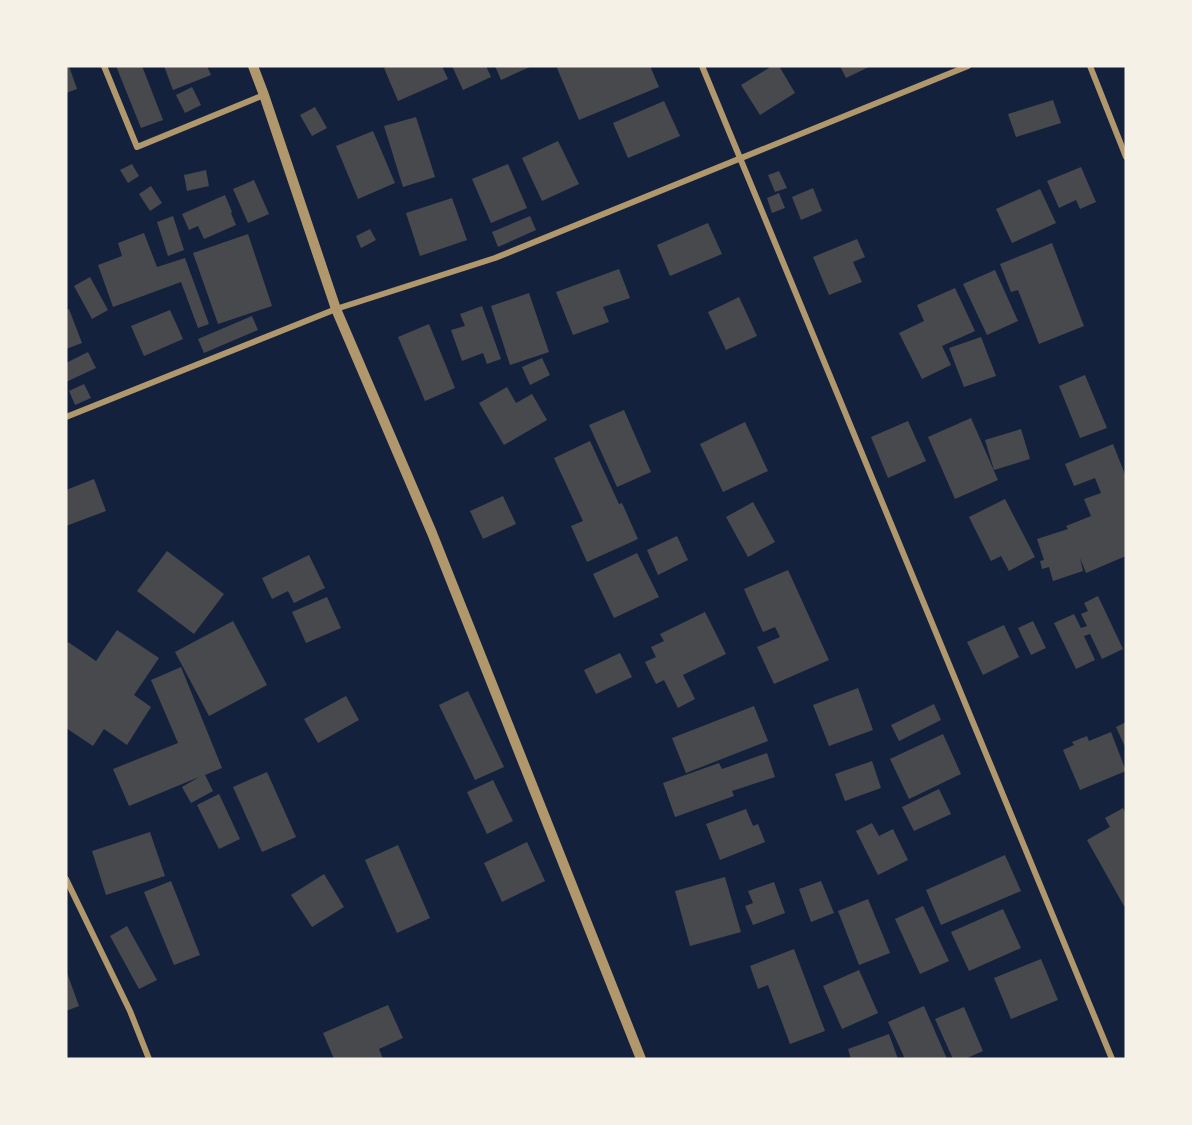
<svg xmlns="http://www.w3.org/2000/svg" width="1192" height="1125" font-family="Jost,sans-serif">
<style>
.building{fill:#48494c}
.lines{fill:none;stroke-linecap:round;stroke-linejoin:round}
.minor{stroke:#b1986c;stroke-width:6}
.tertiary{stroke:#b1986c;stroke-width:10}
</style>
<rect width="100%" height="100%" fill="#14213d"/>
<g class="building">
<path d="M66,66h3l8,23 -11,4z"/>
<path d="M116,66h26l21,54 -22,8z"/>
<path d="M164,66h43l4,9 -38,15z"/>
<path d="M389,66h53l6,13 -50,22 -14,-33z"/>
<path d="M452,66h34l5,11 -28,13z"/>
<path d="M495,66h37l-31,14z"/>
<path d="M560,66h90l9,21 -80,33 -22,-52z"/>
<path d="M772,66h7l16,27 -35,22 -19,-30z"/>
<path d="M840,66h31l-25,12z"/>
<path d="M192,87l9,18 -16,8 -9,-18z"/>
<path d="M1053,100l8,23 -45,14 -8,-23z"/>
<path d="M664,101l16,35 -52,22 -15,-35z"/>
<path d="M315,107l12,21 -15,8 -12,-21z"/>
<path d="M416,117l19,60 -32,10 -19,-61z"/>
<path d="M373,131l22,52 -37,16 -22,-53z"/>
<path d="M558,141l21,43 -37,17 -20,-43z"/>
<path d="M132,164l7,12 -11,7 -8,-13z"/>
<path d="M508,164l19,44 -36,15 -19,-44z"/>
<path d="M1081,167l15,35 -16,7 -4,-9 -17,8 -12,-27z"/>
<path d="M206,170l3,16 -22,5 -3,-16z"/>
<path d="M779,171l8,17 -12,4 -7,-17z"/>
<path d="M254,180l15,34 -21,9 -15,-34z"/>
<path d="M151,186l11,17 -12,8 -11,-17z"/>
<path d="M813,188l9,23 -21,9 -9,-23z"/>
<path d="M1040,189l16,34 -44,20 -16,-34z"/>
<path d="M779,193l6,15 -13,5 -5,-15z"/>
<path d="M225,195l7,17 -1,1 5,12 -32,14 -6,-13 -9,4 -7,-16z"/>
<path d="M452,198l15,42 -47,16 -14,-43z"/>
<path d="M173,216l11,34 -16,6 -11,-34z"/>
<path d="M530,216l6,14 -38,17 -6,-15z"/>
<path d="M708,223l14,31 -52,22 -13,-31z"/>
<path d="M370,229l6,11 -15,8 -5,-12z"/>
<path d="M144,233l13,34 28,-9 24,66 -11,4 -17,-46 -68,25 -15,-42 24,-9 -4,-13z"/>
<path d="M248,234l24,72 -54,18 -25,-71z"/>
<path d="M857,239l8,18 -12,5 9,20 -33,13 -16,-38z"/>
<path d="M1052,243l32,83 -45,18 -21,-54 -7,2 -11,-28z"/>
<path d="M619,269l11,29 -27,9 6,15 -36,13 -17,-43z"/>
<path d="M995,270l23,51 -31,14 -24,-51z"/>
<path d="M90,277l18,33 -16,9 -18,-33z"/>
<path d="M955,288l20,43 -33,15 9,19 -29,14 -23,-46 25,-12 -7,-16z"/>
<path d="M529,293l20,59 -39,13 -19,-59z"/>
<path d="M739,297l18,39 -31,14 -18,-38z"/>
<path d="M482,306l19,53 -14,5 -4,-11 -21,8 -11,-31 14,-4 -5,-12z"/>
<path d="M69,309l13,34 -16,6v-39z"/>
<path d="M170,310l13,29 -39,17 -13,-30z"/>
<path d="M252,316l6,14 -54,23 -6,-14z"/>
<path d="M429,324l26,64 -30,13 -27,-64z"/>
<path d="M981,337l15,39 -32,11 -15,-39z"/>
<path d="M88,352l8,16 -30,14v-19z"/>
<path d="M542,358l8,17 -20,10 -8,-18z"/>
<path d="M1085,375l22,53 -27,10 -21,-52z"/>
<path d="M84,384l7,14 -16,7 -6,-14z"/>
<path d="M507,387l9,16 16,-9 15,26 -43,25 -25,-42z"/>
<path d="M624,410l27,62 -34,15 -28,-62z"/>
<path d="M971,418l27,62 -43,19 -27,-62z"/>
<path d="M908,421l18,40 -38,17 -17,-41z"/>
<path d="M745,422l23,49 -45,21 -23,-48z"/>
<path d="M1021,429l9,30 -36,11 -9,-30z"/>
<path d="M590,441l29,63 3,-1 16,36 -51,23 -16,-36 12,-5 -29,-63z"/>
<path d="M1113,444l13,33v79l-40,17 -6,-15 3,13 -30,10 -4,-14 -7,2 -2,-8 4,-1 -7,-21 31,-10 -2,-3 25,-10 -7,-17 17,-6 -6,-15 -21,8 -9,-22z"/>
<path d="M94,479l12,32 -40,15v-36z"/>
<path d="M503,496l13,28 -33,15 -13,-28z"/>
<path d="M1005,499l30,58 -26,14 -8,-15 -10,5 -22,-44z"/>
<path d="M753,502l22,40 -27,15 -22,-40z"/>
<path d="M677,536l11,24 -30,15 -11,-25z"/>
<path d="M167,551l57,43 -30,40 -57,-43z"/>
<path d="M637,553l22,44 -45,21 -21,-44z"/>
<path d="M309,555l16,33 -31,15 -6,-12 -16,8 -10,-21z"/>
<path d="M788,570l41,90 -55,24 -17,-37 23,-10 -5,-10 -12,5 -19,-43z"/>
<path d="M1098,596l25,53 -21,10 -12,-25 -6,2 11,24 -19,9 -22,-46 20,-9 7,14 6,-2 -6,-12 7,-3 -4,-8z"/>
<path d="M327,597l14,31 -35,15 -14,-31z"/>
<path d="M705,612l21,42 -43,21 12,24 -17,9 -14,-28 -8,4 -11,-22 11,-5 -5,-10 13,-6 -4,-7z"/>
<path d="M233,621l34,64 -58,31 -34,-64z"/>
<path d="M1033,621l13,27 -15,7 -13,-27z"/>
<path d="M1004,625l15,32 -36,18 -16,-33z"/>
<path d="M117,630l42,28 -25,37 17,12 -24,38 -23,-16 -11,17 -27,-18v-83l2,-3 28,19z"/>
<path d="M620,653l12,24 -36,17 -12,-24z"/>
<path d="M181,667l41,101 -17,7 8,16 -22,12 -9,-16 17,-10 -70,29 -16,-37 65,-26 -27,-63z"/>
<path d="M858,688l15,42 -44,16 -16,-41z"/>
<path d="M468,691l36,76 -29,13 -36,-75z"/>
<path d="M346,696l13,24 -41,23 -14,-24z"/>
<path d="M934,704l7,16 -42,21 -8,-16z"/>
<path d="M754,706l14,35 -82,32 -14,-35z"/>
<path d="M1126,722v27l-10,-22z"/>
<path d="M1111,732l15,39 -46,19 -17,-40 11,-5 -2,-3 15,-6 2,5z"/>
<path d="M943,734l18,40 -52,25 -19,-40z"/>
<path d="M767,753l8,24 -43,14 2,5 -59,21 -12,-34 56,-20 3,6z"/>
<path d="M872,761l9,27 -36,13 -10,-27z"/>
<path d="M267,772l29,65 -34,15 -29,-65z"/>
<path d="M493,780l20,41 -26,13 -20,-42z"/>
<path d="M939,789l12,25 -37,17 -12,-24z"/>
<path d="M219,794l21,45 -21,10 -22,-44z"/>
<path d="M1123,808l3,6v92h-2l-37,-66 23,-13 -5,-9z"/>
<path d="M746,809l7,17 5,-2 7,18 -45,18 -14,-36z"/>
<path d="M872,823l7,13 14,-7 15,31 -30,15 -22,-44z"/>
<path d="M150,832l15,44 -59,19 -14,-44z"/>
<path d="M527,842l18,39 -43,21 -18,-39z"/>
<path d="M398,845l32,73 -33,15 -32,-73z"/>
<path d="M1005,855l16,36 -80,34 -15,-35z"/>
<path d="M324,874l20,33 -32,20 -21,-32z"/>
<path d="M725,877l16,55 -51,14 -15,-55z"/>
<path d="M171,881l29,74 -26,10 -30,-73z"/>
<path d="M821,881l13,32 -23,9 -12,-33z"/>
<path d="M774,882l11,31 -32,12 -8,-19 8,-3 -5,-12z"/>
<path d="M868,899l22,54 -31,12 -21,-54z"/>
<path d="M923,906l26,55 -29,13 -25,-55z"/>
<path d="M1003,909l18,39 -52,23 -18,-39z"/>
<path d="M127,926l30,54 -18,9 -29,-53z"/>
<path d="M794,949l31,82 -35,13 -22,-59 -10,4 -8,-23z"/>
<path d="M1041,959l17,41 -47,19 -17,-41z"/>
<path d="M66,970l13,36 -13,5z"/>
<path d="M859,970l19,43 -36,16 -19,-43z"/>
<path d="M388,1005l15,33 -24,11 4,10h-49l-11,-26z"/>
<path d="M924,1006l23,53h-42l-17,-37z"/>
<path d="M964,1007l19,44 -18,8h-12l-18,-40z"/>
<path d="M889,1034l9,25h-47l-3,-10z"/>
</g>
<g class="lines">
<g class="minor">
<path d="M104,66l33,81 127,-52"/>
<path d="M702,66l410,993"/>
<path d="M1090,66l36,91"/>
<path d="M66,417l270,-108 159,-51 473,-192"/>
<path d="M66,879l64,132 19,48"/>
</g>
<path class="tertiary" d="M253,66l11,29 72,214 96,224 209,526"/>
</g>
<rect width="1192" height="1125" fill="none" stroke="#f6f1e7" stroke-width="135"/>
</svg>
